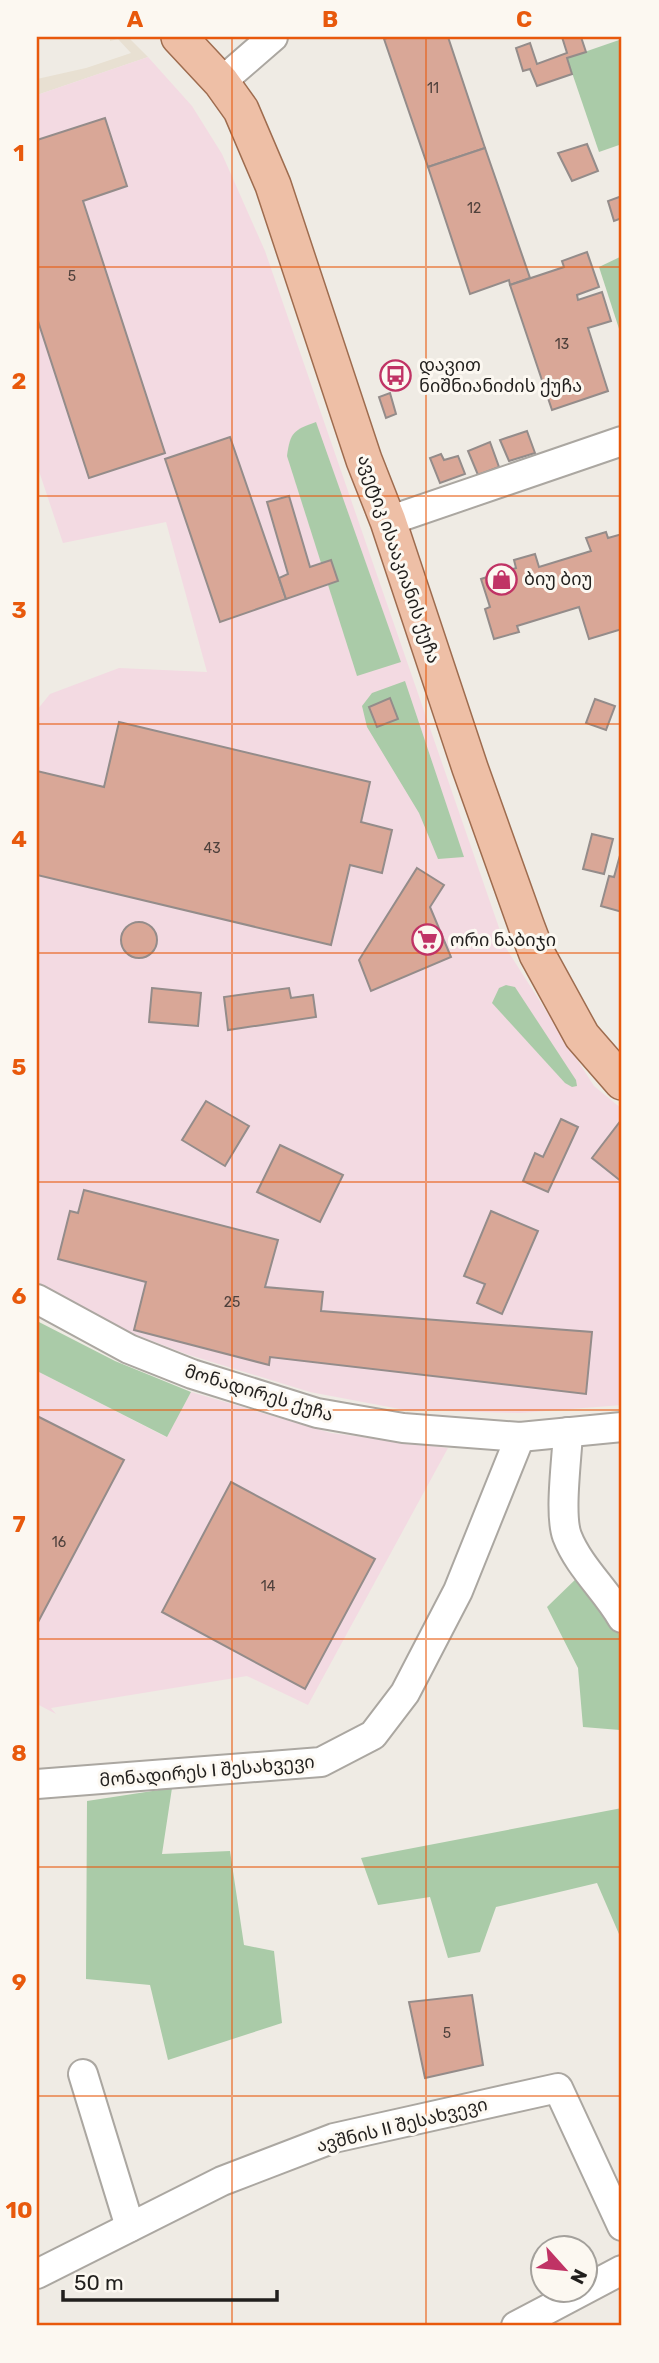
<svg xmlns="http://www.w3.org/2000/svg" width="659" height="2363" font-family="Rubik,'Noto Sans Georgian',sans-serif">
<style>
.built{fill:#e8e0d2}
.industrial{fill:#f3dae2}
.green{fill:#aacba8}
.building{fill:#d9a797;stroke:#948c8a;stroke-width:2}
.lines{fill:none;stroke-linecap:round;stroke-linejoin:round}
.minor-casing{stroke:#aba7a1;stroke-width:32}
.major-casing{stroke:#9e6c4f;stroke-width:38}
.minor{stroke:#fff;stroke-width:28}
.major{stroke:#eebfa6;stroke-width:35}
.grid{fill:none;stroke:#e8590c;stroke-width:2;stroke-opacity:0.55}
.labels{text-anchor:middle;stroke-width:6;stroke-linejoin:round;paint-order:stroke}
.number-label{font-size:14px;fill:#4f413c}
.poi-label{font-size:18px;fill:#211f1d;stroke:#fcf8f1;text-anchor:start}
.street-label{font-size:18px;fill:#211f1d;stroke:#fcf8f1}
.neatline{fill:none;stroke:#e8590c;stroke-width:2.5}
.grid-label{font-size:23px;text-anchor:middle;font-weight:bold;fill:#e8590c}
</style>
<rect width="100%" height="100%" fill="#efebe4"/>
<path class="built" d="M110,37h18l20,20 -111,38v-16l49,-11 45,-15 -13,-14 -8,2z"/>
<g class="industrial">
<path d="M148,57l44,49 30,48 43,97 241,697 88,138 28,23v296l-102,8 -115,-3 -95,-18 -124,-38 -93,-36 -56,-36v-572l13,-16 69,-26 88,4 -41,-150 -103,21 -26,-78v-370z"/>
<path d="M37,1371l129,66 25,-45 140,41 117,15 -140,257 -61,-29 -196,32 5,6 -19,-10z"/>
</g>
<g class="green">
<path d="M622,39v105l-23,8 -32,-94z"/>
<path d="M622,256v82l-23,-71z"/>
<path d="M316,422l85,240 -44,14 -70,-220c3,-24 7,-26 29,-34z"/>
<path d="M405,681l59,176 -26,2 -19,-46 -52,-86 -5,-21 10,-13z"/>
<path d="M506,985l9,2 61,93 1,6 -5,1 -7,-4 -73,-80 7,-15z"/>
<path d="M37,1321l78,40 76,31 -24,45 -130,-66z"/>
<path d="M580,1575l42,64v100l-2,-9 -37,-3 -5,-59 -31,-61z"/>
<path d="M172,1788l-10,66 68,-3 14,94 30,6 8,72 -114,37 -18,-75 -64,-6 1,-178z"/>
<path d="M622,1808v133l-25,-58 -101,24 -16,45 -32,6 -18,-61 -52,8 -17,-47z"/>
</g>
<g class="building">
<path d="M390,37h58l37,111 -57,19 -44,-128z"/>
<path d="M562,37h19l5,15 -19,6 5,16 -35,12 -7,-17 -7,2 -7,-23 14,-5 7,21 30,-11z"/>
<path d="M105,118l22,68 -44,15 82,252 -76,25 -52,-160v-178z"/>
<path d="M587,144l11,27 -26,10 -14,-28z"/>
<path d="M485,148l45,130 -20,7 -1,-5 -39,14 -42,-127z"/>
<path d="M622,196v22l-8,3 -6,-20z"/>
<path d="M587,252l12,35 -22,8 1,5 24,-8 9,29 -23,7 20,63 -56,19 -42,-125 54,-18 -2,-6z"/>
<path d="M390,393l6,21 -10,4 -7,-21z"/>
<path d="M527,431l8,22 -26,8 -9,-21z"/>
<path d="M230,437l56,162 -66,23 -55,-163z"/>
<path d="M490,442l9,25 -21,8 -10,-24z"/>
<path d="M441,454l3,6 14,-4 7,18 -25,9 -10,-25z"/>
<path d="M289,496l21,71 21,-7 7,21 -52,18 -7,-21 9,-4 -21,-72z"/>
<path d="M606,532l2,6 14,-4v95l-33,10 -10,-32 -62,19 2,6 -25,7 -9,-30 5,-2 -9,-28 35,-11 -2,-8 21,-6 4,13 52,-16 -5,-13z"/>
<path d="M390,698l8,21 -21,8 -8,-20z"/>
<path d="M595,699l20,7 -9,24 -20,-7z"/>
<path d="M119,722l251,60 -9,40 31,8 -10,43 -32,-8 -19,80 -294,-70v-104l67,16z"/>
<path d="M592,834l21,5 -9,35 -21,-5z"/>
<path d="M622,848v64l-21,-6 8,-30 5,1z"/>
<path d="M417,868l27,17 -14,22 21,50 -80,34 -12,-31z"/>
<circle cx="139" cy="940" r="18"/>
<path d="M152,988l49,5 -3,33 -49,-4z"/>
<path d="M289,988l2,10 22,-3 3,22 -88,13 -4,-33z"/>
<path d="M206,1101l43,25 -24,40 -43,-26z"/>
<path d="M561,1119l17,8 -30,65 -25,-11 12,-28 8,4z"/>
<path d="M622,1119v63l-30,-24z"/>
<path d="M280,1145l63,30 -23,47 -63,-30z"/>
<path d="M84,1190l194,50 -13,47 58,5 -2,19 271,21 -6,62 -316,-37 -1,8 -135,-35 12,-48 -88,-23 12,-48 8,2z"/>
<path d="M491,1211l47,20 -36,83 -25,-11 8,-19 -21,-8z"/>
<path d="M37,1416l87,44 -87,164z"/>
<path d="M231,1482l144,77 -70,130 -143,-77z"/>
<path d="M472,1995l11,70 -58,13 -16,-76z"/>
</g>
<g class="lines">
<defs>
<g id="minor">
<path d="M221,82l52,-45"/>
<path d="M388,521l234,-80"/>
<path d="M37,1299l92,50 63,25 125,39 86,15 117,9 102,-10"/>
<path d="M568,1432c-1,26 -9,82 -1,104 12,31 39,54 55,82"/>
<path d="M37,1784l284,-22 52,-27 32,-42 53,-102 62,-154"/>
<path d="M83,2074l47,153"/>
<path d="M37,2274l185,-93 112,-43 224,-50 64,138"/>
<path d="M516,2326l106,-56"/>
</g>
<path id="major" d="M179,37l42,45 20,28 32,75 91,275 24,61 82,247 56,157 11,29 45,82 40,46"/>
</defs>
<use href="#minor" class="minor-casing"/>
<use href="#major" class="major-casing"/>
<use href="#minor" class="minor"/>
<use href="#major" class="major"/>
</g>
<path class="grid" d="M232,37v2289M426,37v2289M37,267h585M37,496h585M37,724h585M37,953h585M37,1182h585M37,1410h585M37,1639h585M37,1867h585M37,2096h585"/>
<defs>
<symbol id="bus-ring" viewBox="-11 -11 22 22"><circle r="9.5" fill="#fcf8f1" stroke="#c03365" stroke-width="1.5"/><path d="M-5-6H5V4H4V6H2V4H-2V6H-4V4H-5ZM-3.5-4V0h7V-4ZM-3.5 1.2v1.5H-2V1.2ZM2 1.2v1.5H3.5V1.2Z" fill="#c03365"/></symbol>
<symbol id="shop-ring" viewBox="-11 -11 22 22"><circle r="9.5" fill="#fcf8f1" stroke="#c03365" stroke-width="1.5"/><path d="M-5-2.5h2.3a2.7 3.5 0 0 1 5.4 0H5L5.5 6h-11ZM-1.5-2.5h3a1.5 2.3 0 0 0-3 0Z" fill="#c03365"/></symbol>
<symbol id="supermarket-ring" viewBox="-11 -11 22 22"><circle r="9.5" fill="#fcf8f1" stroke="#c03365" stroke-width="1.5"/><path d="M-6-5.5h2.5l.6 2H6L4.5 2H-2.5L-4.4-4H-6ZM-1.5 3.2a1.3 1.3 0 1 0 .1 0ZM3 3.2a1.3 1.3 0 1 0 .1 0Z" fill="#c03365"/></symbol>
</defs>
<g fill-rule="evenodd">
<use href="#bus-ring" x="378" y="358" width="35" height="35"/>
<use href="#shop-ring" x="484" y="562" width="35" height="35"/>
<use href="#supermarket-ring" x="410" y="922" width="35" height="35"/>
</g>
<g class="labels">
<g class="number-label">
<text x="433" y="93">11</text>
<text x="474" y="213">12</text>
<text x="72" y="281">5</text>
<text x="562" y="349">13</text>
<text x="212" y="853">43</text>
<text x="232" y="1307">25</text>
<text x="59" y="1547">16</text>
<text x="268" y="1591">14</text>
<text x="447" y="2038">5</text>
</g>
<g class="poi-label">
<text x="419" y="371">დავით<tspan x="419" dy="21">ნიშნიანიძის ქუჩა</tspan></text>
<text x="524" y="585">ბიუ ბიუ</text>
<text x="450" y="946">ორი ნაბიჯი</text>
</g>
<g class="street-label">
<text transform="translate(399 559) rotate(71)" y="6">ავეტიკ ისააკიანის ქუჩა</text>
<text transform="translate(259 1393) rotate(17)" y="6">მონადირეს ქუჩა</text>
<text transform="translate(207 1771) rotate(-5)" y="6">მონადირეს I შესახვევი</text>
<text transform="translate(402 2125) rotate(-14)" y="6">ავშნის II შესახვევი</text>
</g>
</g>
<rect width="659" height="2363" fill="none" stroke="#fcf8f1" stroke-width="77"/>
<g transform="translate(564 2269) rotate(117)"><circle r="33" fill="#fcf8f1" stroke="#a4a19c" stroke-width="2"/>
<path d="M0-5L12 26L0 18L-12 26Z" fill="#c03365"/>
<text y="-10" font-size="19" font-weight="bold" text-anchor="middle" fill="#211f1d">N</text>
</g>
<path d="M63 2290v10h214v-10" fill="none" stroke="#211f1d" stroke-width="3.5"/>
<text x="74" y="2290" font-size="21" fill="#211f1d" stroke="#fcf8f1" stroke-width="5" paint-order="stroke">50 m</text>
<rect x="38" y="38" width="582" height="2286" class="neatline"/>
<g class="grid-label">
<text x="135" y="27">A</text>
<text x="330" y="27">B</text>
<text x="524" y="27">C</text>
<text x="19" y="161">1</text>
<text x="19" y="389">2</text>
<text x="19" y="618">3</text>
<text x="19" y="847">4</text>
<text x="19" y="1075">5</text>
<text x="19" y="1304">6</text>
<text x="19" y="1532">7</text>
<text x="19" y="1761">8</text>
<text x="19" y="1990">9</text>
<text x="19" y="2218">10</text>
</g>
</svg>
